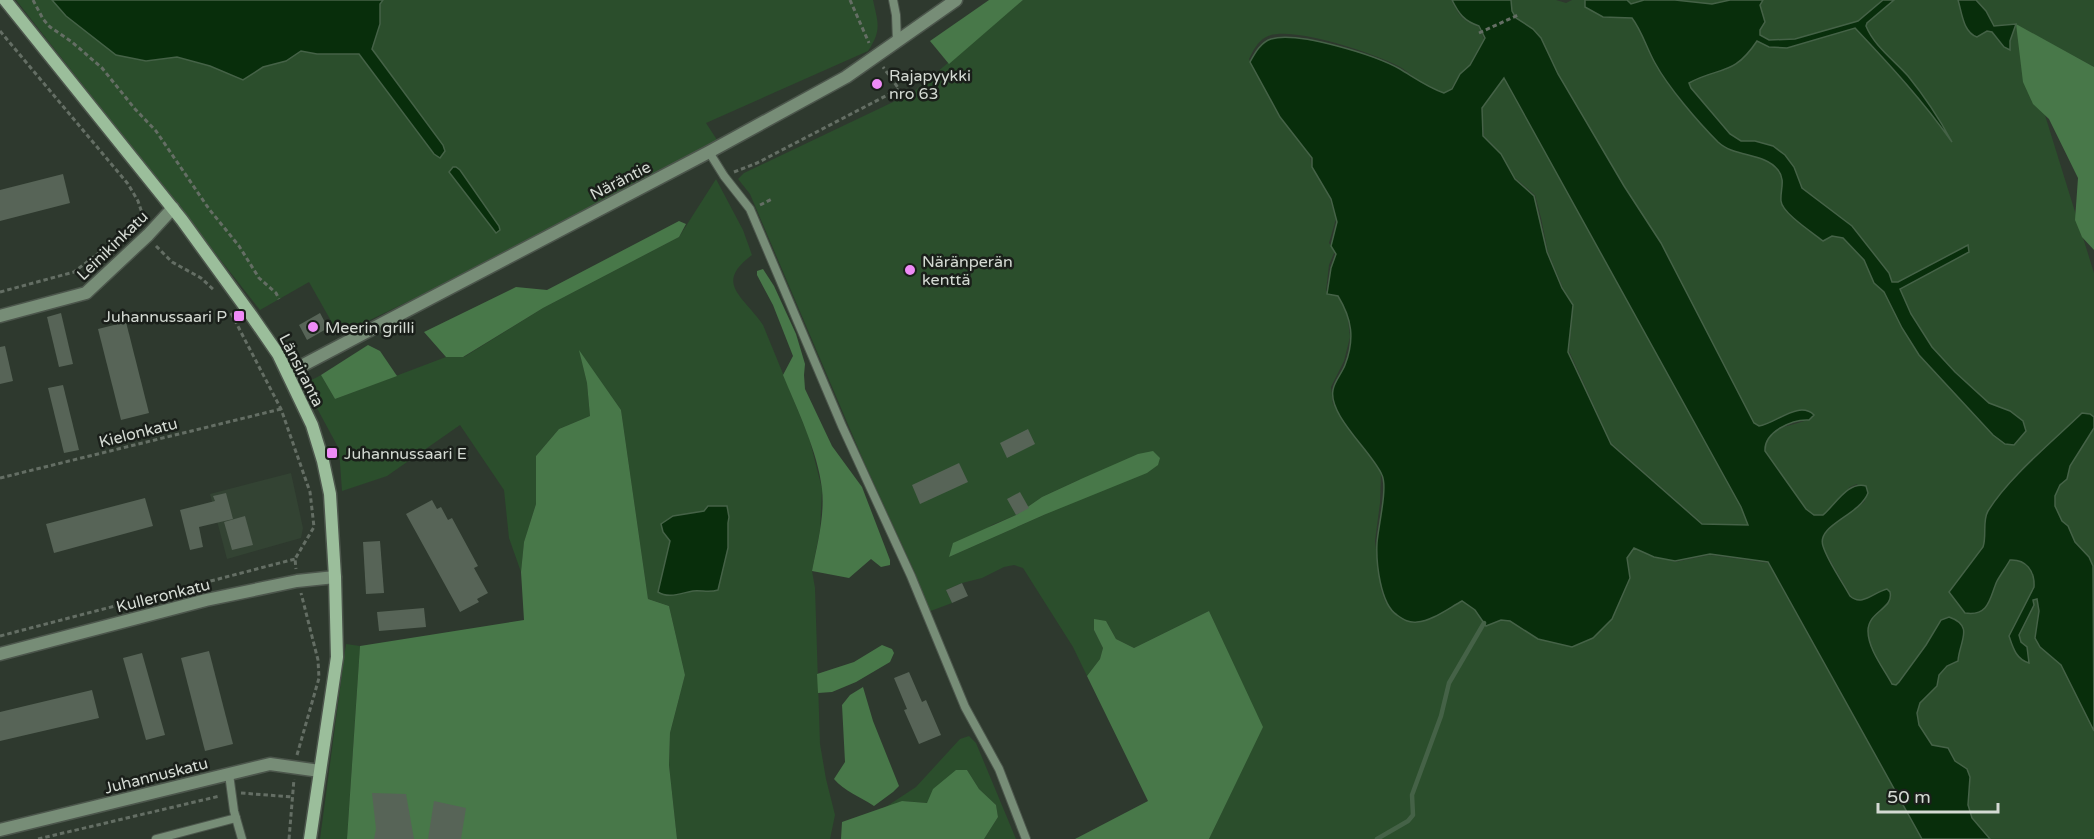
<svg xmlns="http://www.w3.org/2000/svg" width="2094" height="839" font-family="'Varela Round',sans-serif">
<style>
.built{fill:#334333}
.green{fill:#2b4e2c;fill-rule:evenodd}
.forest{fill:#487849}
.water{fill:#082e0b;stroke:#456247;stroke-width:1.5;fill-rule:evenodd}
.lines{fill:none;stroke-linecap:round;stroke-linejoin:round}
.stream{stroke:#456247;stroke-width:4.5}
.building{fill:#576457}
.lane-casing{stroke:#4c564c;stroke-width:10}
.street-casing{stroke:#4c564c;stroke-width:15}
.secondary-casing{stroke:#4c564c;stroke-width:15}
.path{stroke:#646e64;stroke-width:3;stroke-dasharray:4.5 3;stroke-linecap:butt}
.lane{stroke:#778d77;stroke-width:8}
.street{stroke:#778d77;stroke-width:12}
.secondary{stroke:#9bbe9b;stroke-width:12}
.poi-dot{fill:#ef8bf7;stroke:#1a1f1a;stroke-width:2}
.labels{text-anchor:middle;stroke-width:5;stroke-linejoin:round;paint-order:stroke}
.poi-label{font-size:16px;fill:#d4dad3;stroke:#1a1f1a;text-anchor:start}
.street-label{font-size:16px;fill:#d4dad3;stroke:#1a1f1a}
</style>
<rect width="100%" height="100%" fill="#2e392e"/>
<path class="built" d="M291,473l12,55 -2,10 -74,21 -17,-65z"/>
<g class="green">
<path d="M16,0h36l14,16 25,18 55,27 31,-4 33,9 33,14 20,-13 23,-6 15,-10 16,3h42l75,100 9,-9 -71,-96 8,-25v-20l3,-4h490c5,23 9,30 -5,51l-162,72 17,26 -384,186 -30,-53 -49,28z"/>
<path d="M1023,0h428c9,16 10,20 28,27l5,12 -15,27 -9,8 -9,15 -7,4c-6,-2 -12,-4 -17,-7 -11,-6 -20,-16 -31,-21 -23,-12 -108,-41 -130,-28 -9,5 -13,14 -17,22l29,55 32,41 1,9 18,32 7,23 -7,24 6,8 -6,14 -3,26 10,2 11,18 3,26 -6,24 -13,26 2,17 48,69 -1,30 -5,38 6,49 4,11 6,8 70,-11 164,-43 8,-10 42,17 35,-7 58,8 154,276h-713l53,-112 -53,-116 -75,37 -18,-9 -10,-18 -12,9 9,18 -3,11 -13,17 -14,-29 -50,-79 -9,-3 -10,2 -22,11 -20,5 -16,7 6,13 -24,9 -13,-39 -51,-111 -114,-268 -12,-15 6,-6 168,-80zM1081,479l-35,35 -97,43 43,-32 24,-10 26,-18z"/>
<path d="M1511,0h45l10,3 6,-3h522v67l-77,-42 77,248v566h-105l-18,-21 -13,-53 -27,-20 -13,-19 -2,-12 3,-10 17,-17 2,-11 8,-9 11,-5 -9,-45 -7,3 -15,26 -28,37 -3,3 -4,-1c-10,-18 -33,-47 -19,-68 4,-5 10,-9 15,-12l-22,-6 -8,2 -4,-1 -31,-54c0,-4 -1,-7 0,-10 4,-13 33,-24 43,-35l-8,-17 -7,3 -27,29 -10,-1 -8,-5 -41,-58c-1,-25 31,-27 47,-33l-17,-8 -29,15 -7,1 -4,-4 -243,-411z"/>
<path d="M1504,78l237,429 7,18 -45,-1 -92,-81 -42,-92 4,-46 -10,-17 -15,-36 -7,-34 -6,-23 -22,-19 -14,-25 -15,-15 -2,-28z"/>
<path d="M716,179l27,51 9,25c-39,29 -8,41 11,70l46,112 13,52 -2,41 -8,41 3,17 5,156 6,35 9,36 -5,24h-153l-8,-74 1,-32 15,-58 -16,-69 -21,-7 -27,-189 -41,-58 7,31 3,33 -31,13 -23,27v48l-12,38 -3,30 -12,-34 -5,-48 -44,-65 -73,51 -45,15 -3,-42 -35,-65 17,-9 14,24 111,-42h18l79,-49 136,-71z"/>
<path d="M346,644l14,2 -13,193h-27z"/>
<path d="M969,736l7,7 40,96h-32l14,-22 -2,-12 -17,-16 -12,-19 -40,33 -25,-2 -21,9 35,-23 44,-48z"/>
</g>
<g class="forest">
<path d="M989,0h34l-74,64 -19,-23z"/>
<path d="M2016,24l78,43v183l-12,-13 -7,-17 3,-42 -29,-59 -16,-15 -10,-22z"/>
<path d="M679,221l7,3 -7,13 -136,71 -80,49h-17l-22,-25 92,-45 31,3z"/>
<path d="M763,269l11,17 22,48 9,30 -1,11 1,14 27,57 30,41 28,73v5l-9,2 -10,-8 -22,19 -37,-7c5,-26 13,-55 10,-82 -4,-37 -25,-80 -39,-114l10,-19 -20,-51 -16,-30v-4z"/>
<path d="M368,345l12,6 17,25 -62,23 -14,-24z"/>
<path d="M579,350l42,60 27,189 21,7 16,69 -15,58 -1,32 8,74h-330l13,-193 164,-26 -3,-48 3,-30 12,-38v-48l23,-27 31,-13 -3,-33z"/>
<path d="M1153,451l7,7 -2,7 -11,8 -101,41 -97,43 4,-14 63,-28 26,-18 39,-18 57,-25z"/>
<path d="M1209,611l54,116 -54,112h-134l73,-38 -61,-125 13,-17 3,-11 -9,-18v-11l12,2 10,18 18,9z"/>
<path d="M882,645l10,4 2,4 -4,9 -34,20 -24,10 -14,1 -1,-19 37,-12z"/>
<path d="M863,687l10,34 26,65 -6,6 -19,14c-13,-9 -30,-15 -40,-27l11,-17 -3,-57 8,-10z"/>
<path d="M956,770h11l12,19 17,16 2,12 -14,22h-143l1,-17 60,-21 25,2 6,-14z"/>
</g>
<g class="water">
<path d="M52,0h331l-3,4v20l-8,25 71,96 2,6 -5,7 -6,-4 -75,-100h-42l-16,-3 -15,10 -23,6 -20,13 -33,-14 -33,-9 -31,4 -30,-6 -50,-39z"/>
<path d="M1452,0h59l1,11 4,7 17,11 8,9 17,36 66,112 37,57 93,180 5,3c16,-2 40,-26 55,-11l-5,5c-17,-1 -45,12 -44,31l41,58 8,6h9c13,-11 25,-34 43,-29l2,7c-9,23 -52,32 -45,53 5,16 19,35 27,50 12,11 24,-4 37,-7l3,3c4,17 -22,19 -22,39 0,18 16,38 24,53l4,1 3,-3 27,-37 15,-25 8,-3c26,9 10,25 9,44l-11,5 -8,9 -2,11 -17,17 -3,10 2,12 13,20 16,3 7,13 12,8 3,8 -2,28 4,13 18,21h-68l-154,-277 -58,-8 -35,7 -21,-4 -20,-9 -7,10 3,20 -18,41 -19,19 -21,9 -34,-8 -28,-18 -9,-1 -15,6 -11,-16 -13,-9c-13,7 -30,20 -45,21 -8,1 -13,-2 -20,-7 -17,-11 -21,-53 -20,-72 1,-16 11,-55 5,-68 -10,-23 -54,-60 -49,-85 1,-8 9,-17 12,-25 10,-26 7,-46 -7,-69l-11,-2 4,-26 5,-14 -5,-8 6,-24 -6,-23 -19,-32v-9l-32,-41 -30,-55c5,-9 11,-20 21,-23 27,-8 104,16 129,30 15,9 27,18 44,24l8,-4 8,-15 10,-9 15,-27 -6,-12c-15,-5 -20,-12 -27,-26zM1504,78l237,429 7,18 -46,-1 -91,-80 -43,-92 5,-47 -11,-17 -15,-36 -13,-56 -19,-17 -14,-25 -18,-18 -1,-28z"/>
<path d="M1585,0h42l4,4 13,-4h31l37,4 18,-4h33l-3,5 5,17 -5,8v5l9,5 26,-1 63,-18 25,-21h11l-27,23 -1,3c8,20 28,34 42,50 17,21 31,42 44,66 -29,-41 -62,-77 -97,-114l-68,20 -18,-1 -12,-6c-24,36 -37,25 -68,42l2,5 39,46 11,7h14l18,5 12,9 9,12 8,21 50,38 37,47 3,9h6l70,-37 1,7 -69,37 11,25 21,33 23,25 34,31 21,8 13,10 3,10 -12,14 -9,-1 -12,-9 -74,-80 -17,-27 -18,-36 -10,-9 -10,-23 -21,-22 -11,-2 -9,5c-10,-8 -41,-28 -42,-40 -1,-11 5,-21 -3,-31 -14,-18 -43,-12 -60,-28 -20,-20 -50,-55 -63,-79 -8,-14 -13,-32 -23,-45l-29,-1 -18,-10z"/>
<path d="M1958,0h18l10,11 8,15 22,-2 -6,17v9l-6,-3 -12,-15 -5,-1 -10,6c-14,-5 -15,-24 -19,-37z"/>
<path d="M453,167h3l4,3 39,56 1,4 -4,3 -47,-61z"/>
<path d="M2082,413l8,1 4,3v11l-24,38 -3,13 -7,6 -5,11v10l7,15 6,5 7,16 14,15 4,9 1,165 -33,-66 -21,-18 -5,-9 4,-27 -2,-12 -4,1 1,5 -15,30 2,7 6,5 2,16c-13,-4 -16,-15 -20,-27l25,-49c1,-16 -8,-28 -24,-27 -4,7 -9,14 -13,21 -7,15 -7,36 -32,32l-16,-21 34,-45c4,-11 -1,-26 5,-36 20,-33 65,-70 94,-98z"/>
<path d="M708,506h19l2,11 -1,6v25l-10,42c-9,3 -16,0 -25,1 -12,2 -24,8 -35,1l12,-51 -7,-9 -2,-8 12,-8 31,-5z"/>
</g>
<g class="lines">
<path class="stream" d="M1377,839l31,-18 5,-6 -1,-20 29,-79 8,-33 35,-60"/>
</g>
<g class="building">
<path d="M63,174l7,29 -70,18v-31z"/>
<path d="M61,313l12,51 -14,3 -12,-50z"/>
<path d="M320,313l8,15 -21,12 -8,-15z"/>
<path d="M126,322l23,91 -28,7 -23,-91z"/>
<path d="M5,346l8,35 -13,3v-37z"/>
<path d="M63,385l16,65 -15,3 -16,-65z"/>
<path d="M1028,429l7,15 -28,14 -7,-15z"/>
<path d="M959,463l9,19 -48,22 -8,-19z"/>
<path d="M1020,492l9,16 -13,7 -9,-16z"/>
<path d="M226,493l7,26 -34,8 4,20 -13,3 -10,-40 35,-9 -2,-5z"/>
<path d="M145,498l8,28 -99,27 -8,-29z"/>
<path d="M432,500l5,9 4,-2 7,13 4,-2 26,48 -4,2 14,25 -11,6 2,3 -19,10 -54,-98z"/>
<path d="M245,516l8,29 -21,5 -8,-28z"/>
<path d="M380,541l4,52 -18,1 -3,-52z"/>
<path d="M962,583l6,13 -16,7 -6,-13z"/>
<path d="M424,608l2,19 -47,4 -2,-19z"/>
<path d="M209,651l24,93 -28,7 -24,-93z"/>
<path d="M142,653l23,82 -19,5 -23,-82z"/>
<path d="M909,672l13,30 4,-2 15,35 -22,9 -15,-34 3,-1 -13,-31z"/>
<path d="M92,690l7,28 -99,23v-29z"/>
<path d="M372,793l34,1 8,45h-40l2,-10z"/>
<path d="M434,801l32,7 -5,31h-33z"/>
</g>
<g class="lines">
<defs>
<g id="lane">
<path d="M893,0l3,15 1,26"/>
<path d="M709,152l15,24 26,33 92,217 69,150 54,131 34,62 27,70"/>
<path d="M229,774l5,37 8,28"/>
<path d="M156,839l80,-21"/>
</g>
<g id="street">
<path d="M0,316l86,-23 62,-58 25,-27"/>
<path d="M288,373l421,-221 137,-75 110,-77"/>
<path d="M0,654l206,-54 91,-19 38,-4"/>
<path d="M0,830l270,-66 50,7"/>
</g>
<path id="secondary" d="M5,0l177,220 69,95 27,39 34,71 11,36 7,33 5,83 2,80 -27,182"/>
</defs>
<use href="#lane" class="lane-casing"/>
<use href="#street" class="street-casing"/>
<use href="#secondary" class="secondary-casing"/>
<g class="path">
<path d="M33,0l10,19 7,8 22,15 30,26 33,41 21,22 53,78 30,37 20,32 17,15 3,6"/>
<path d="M850,0l19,43"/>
<path d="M0,31l128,153 10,17 6,18"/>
<path d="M1479,33l39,-18"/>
<path d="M734,172l23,-9 142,-74 -16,-22"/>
<path d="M760,205l12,-6"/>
<path d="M156,246l16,16 29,16 14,13"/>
<path d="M0,292l74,-20 66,-51"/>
<path d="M231,313l50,96 29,83 4,35 -19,32 1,10"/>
<path d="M0,478l281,-69"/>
<path d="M0,636l295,-77"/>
<path d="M297,755l22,-77 -1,-18 -17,-67"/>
<path d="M241,793l52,4"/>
<path d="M38,839l182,-43"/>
<path d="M289,839l5,-60"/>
</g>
<use href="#lane" class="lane"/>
<use href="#street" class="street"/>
<use href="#secondary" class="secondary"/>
</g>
<g class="poi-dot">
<circle cx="877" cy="84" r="6"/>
<circle cx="910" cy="270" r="6"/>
<rect x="233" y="310" width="12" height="12" rx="3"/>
<circle cx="313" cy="327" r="6"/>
<rect x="326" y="447" width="12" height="12" rx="3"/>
</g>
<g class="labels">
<g class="poi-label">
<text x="889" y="81">Rajapyykki<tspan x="889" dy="18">nro 63</tspan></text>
<text x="922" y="267">Näränperän<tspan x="922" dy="18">kenttä</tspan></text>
<text x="227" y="322" text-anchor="end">Juhannussaari P</text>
<text x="325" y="333">Meerin grilli</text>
<text x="344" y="459">Juhannussaari E</text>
</g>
<g class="street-label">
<text transform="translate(620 180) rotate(-27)" y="6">Näräntie</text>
<text transform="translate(112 245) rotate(-44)" y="6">Leinikinkatu</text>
<text transform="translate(302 370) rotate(63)" y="6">Länsiranta</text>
<text transform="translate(138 432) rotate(-14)" y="6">Kielonkatu</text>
<text transform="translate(163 595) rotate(-14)" y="6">Kulleronkatu</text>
<text transform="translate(156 775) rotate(-14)" y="6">Juhannuskatu</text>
</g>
</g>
<path d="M1878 803v9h120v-9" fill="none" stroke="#d4dad3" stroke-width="3"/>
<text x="1887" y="803" font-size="18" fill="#d4dad3" stroke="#1a1f1a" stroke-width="4.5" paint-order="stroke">50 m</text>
</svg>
